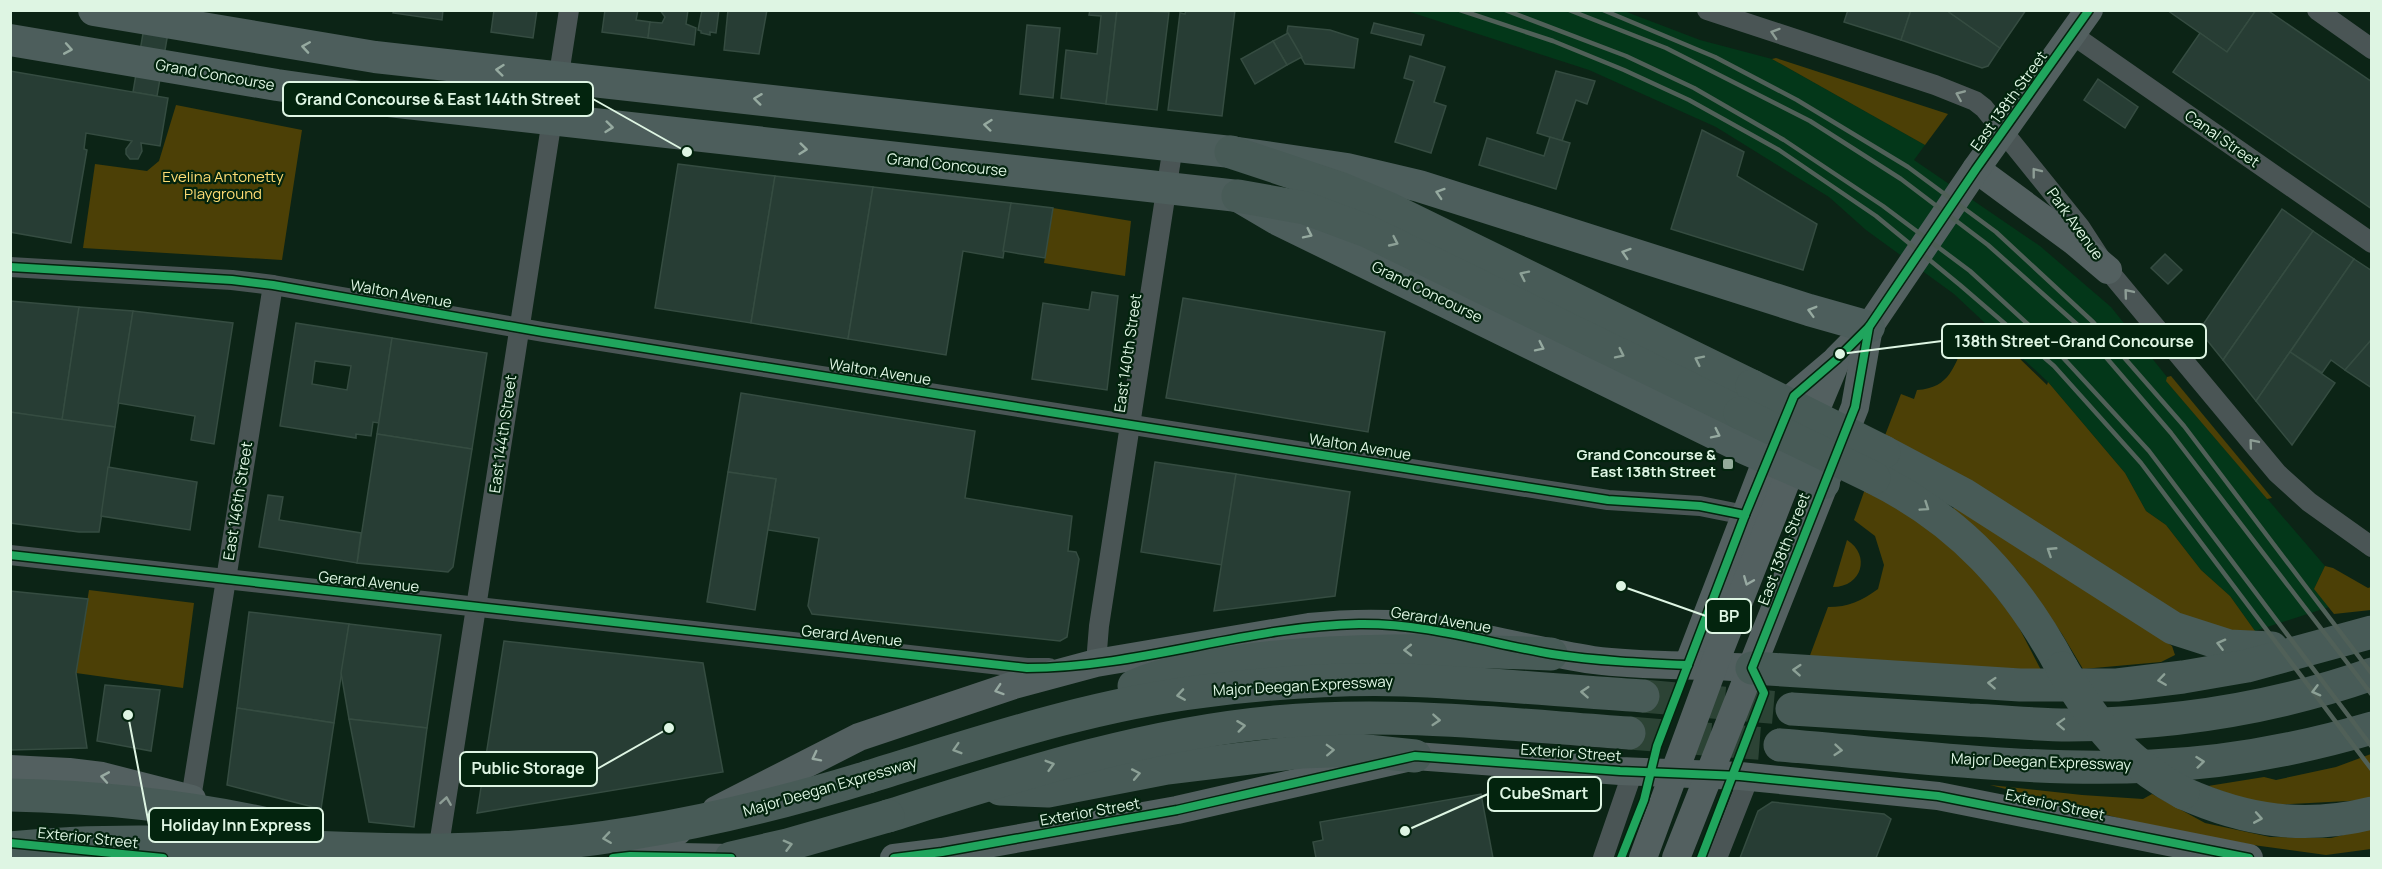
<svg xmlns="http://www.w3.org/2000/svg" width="2382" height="869" font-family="Manrope,sans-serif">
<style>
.built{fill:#033719}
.green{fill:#4c4006}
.building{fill:#273d34;stroke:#354c41;stroke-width:1.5;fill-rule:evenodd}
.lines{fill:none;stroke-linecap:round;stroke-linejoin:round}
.highway-tunnel{stroke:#2c4335;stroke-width:33;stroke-dasharray:33 16;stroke-linecap:butt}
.street{stroke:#4a5555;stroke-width:20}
.secondary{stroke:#536060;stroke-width:28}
.primary{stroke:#4d5e5c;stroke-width:32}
.highway{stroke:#485b57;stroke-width:33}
.rail{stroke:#506058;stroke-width:4.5}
.highway-bridge{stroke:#485b57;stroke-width:33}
.cycleway-casing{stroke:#03240e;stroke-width:11}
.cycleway{stroke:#20a55d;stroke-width:8}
.oneway{stroke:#8d9d95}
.oneway2{stroke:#96aaa0}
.oneway3{stroke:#8ca096}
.oneway4{stroke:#98aaa2}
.poi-dot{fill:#94ac9b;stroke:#03240e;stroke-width:2}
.labels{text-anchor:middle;stroke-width:4.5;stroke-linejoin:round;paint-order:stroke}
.street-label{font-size:15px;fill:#def5e3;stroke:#03240e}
.park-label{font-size:15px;fill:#fedc74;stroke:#03240e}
.poi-label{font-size:15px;font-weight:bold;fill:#def5e3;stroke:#03240e;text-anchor:end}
.leader{fill:none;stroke:#def5e3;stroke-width:2}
.callout-dot{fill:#def5e3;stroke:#03240e;stroke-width:2}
.callout{fill:#03240e;stroke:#def5e3;stroke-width:2}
.callout-label{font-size:16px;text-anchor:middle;font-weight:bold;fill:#def5e3}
</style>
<rect width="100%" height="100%" fill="#0c2416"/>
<path class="built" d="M1407,11h217l76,29 72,19 153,86 -11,15 126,86 71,61 56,70v5l158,184 -11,23 15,18 -74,24 -25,-35 -29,-26 -35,-45 -20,-14 -21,-38 -77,-91 -94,-88 -88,-64 -37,-33 -113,-70 -127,-57z"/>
<g class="green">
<path d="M1776,58l172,56 -23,31 -153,-86z"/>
<path d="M176,105l126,25 -20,130 -199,-12 12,-84 52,7 12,-10z"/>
<path d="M1053,208l78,13 -6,55 -81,-13z"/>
<path d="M1984,324l63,61 1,-3 77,91 21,38 20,14 35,45 29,26 25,35h-30l-48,-13 -293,-180 17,-44 13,5 3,-9c34,-2 36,-24 50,-51l6,2z"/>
<path d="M2171,376l101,122 -5,1 -101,-118 1,-4z"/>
<path d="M1865,489l86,51 64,80 26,50 -232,-12 19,-51c21,0 33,-6 50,-18l6,-24 -9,-29 -21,-16z"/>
<path d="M1954,505l202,130 16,11 3,9 -14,7 -78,7 -21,-35 -45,-64 -64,-59z"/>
<path d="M1847,540c24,15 15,47 -14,47z"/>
<path d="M2325,566l8,2 35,20 3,-1v23l-37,4 -20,-25z"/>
<path d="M89,590l105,13 -11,85 -107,-15z"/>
<path d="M2371,754v44l-4,2 -93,5 -36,-8 -30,-11 56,-9 12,3 60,-13z"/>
<path d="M1990,785l92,10 61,4 9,-5 53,29 65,14 61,1 40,-10v21l-45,6 -73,-10 -111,-21z"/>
</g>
<g class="building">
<path d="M147,10h25l-15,86 -24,-4z"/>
<path d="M394,10h49l-1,10 -49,-7z"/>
<path d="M494,10h43l-4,28 -42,-6z"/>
<path d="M605,10h33l-2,10 14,2 -2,16 -46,-6z"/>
<path d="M660,10h28l-2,14 10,4 -2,17 -46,-7 2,-16 12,1 3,-6z"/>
<path d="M702,10h17l-3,23 -6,-1v3l-9,-2v-2l-3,-1z"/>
<path d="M728,10h39l-8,44 -35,-4z"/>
<path d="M1090,10h27l-11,94 -45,-6 5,-48 31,4 4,-38 -12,-1z"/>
<path d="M1117,10l52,2 -12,98 -51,-6z"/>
<path d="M1186,10h49l-13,106 -54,-6 12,-97 5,1z"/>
<path d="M1848,10h63l-10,30 -57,-18z"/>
<path d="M1911,10h35l54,38 -12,18 -6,2 -81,-28z"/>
<path d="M1946,10h80l-26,38z"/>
<path d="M2167,10h89l-29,42z"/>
<path d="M2256,10h11l105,72v127l-199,-137 27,-39 27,19z"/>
<path d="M1374,23l50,12 -3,10 -50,-12z"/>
<path d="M1027,25l33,3 -7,70 -33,-4z"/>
<path d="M1288,26l42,4 28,9 -4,29 -49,-4 -18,-32z"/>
<path d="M1288,33l14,24 -15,8 -14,-24z"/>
<path d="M1273,41l14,24 -32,19 -14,-25z"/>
<path d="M1410,56l35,11 -11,35 12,4 -15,47 -36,-11 19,-61 -10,-3z"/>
<path d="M10,71l158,27 -8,48 -19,-3 1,8 -4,8h-8l-4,-5v-5l6,-8 -46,-8 -2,16 3,1 -16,93 -61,-11z"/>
<path d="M1556,71l39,10 -8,23 -11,-4 -14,41 -25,-8z"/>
<path d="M2098,79l40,28 -13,21 -41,-28z"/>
<path d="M1702,130l42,22 -7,24 80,48 -14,46 -132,-41z"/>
<path d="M1550,137l20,6 -14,46 -77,-24 8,-27 57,18z"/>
<path d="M678,164l97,12 -24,147 -96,-15z"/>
<path d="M775,176l98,11 -25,152 -97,-16z"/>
<path d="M873,187l138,16 -8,55 -40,-7 -17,104 -98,-16z"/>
<path d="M1011,203l42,5 -8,50 -42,-7z"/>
<path d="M2282,209l31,22 -90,129 -21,-26 4,-5 -4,-3z"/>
<path d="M2313,231l41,28 -98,142 -33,-41z"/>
<path d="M2165,254l17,16 -14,14 -17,-16z"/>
<path d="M2354,259l18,12v68l-27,31 -14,-10 -9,13 -32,-21z"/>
<path d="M1092,292l26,4 -11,94 -75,-11 11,-76 46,7z"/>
<path d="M1183,298l202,34 -17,100 -202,-34z"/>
<path d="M10,301l69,6 -17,113 -52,-8z"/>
<path d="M79,307l54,4 -18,116 -53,-7z"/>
<path d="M133,311l100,12 -19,121 -23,-4 4,-24 -77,-13z"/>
<path d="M296,323l96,15 -13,85 -6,-1 -2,14 -15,-2v4l-76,-12zM315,361l36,5 -4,24 -35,-6z"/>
<path d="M392,338l95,15 -15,96 -95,-15z"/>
<path d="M2372,339v49l-27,-18z"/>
<path d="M2290,352l45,31 -43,62 -36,-44z"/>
<path d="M741,393l234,38 -10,67 107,18 -4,35 8,1 3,7 -12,78 -7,4 -248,-27 -4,-8 11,-68 -51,-8 8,-51 -48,-7z"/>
<path d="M10,412l105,15 -16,105h-20l-69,-9z"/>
<path d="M377,434l95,15 -19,118 -5,5 -91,-9z"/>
<path d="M1155,462l81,12 -14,91 -81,-13z"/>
<path d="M108,467l89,15 -7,48 -89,-14z"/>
<path d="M728,472l48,7 -21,131 -48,-8z"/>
<path d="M1236,474l114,18 -15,104 -121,15z"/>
<path d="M268,495l15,2 -4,23 82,13 -4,30 -98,-16z"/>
<path d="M10,591l78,8 -12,74 11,75 -77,2z"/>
<path d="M249,612l100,12 -15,99 -97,-15z"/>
<path d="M349,624l92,11 -14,93 -78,-9 -8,-46z"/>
<path d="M504,641l199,22 20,109 -246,41z"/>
<path d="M105,685l55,5 -9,61 -54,-10z"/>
<path d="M237,708l97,15 -13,86 -94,-24z"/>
<path d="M349,719l78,9 -13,99 -45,-5z"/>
<path d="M1481,794l12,64h-177l-3,-16 10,-2 -3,-18z"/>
<path d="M1772,802l112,12 7,5 -15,39h-136l18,-47z"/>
</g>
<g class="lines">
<g class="highway-tunnel">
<path d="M1643,696l149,13"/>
<path d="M1629,733l151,12"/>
</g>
<g class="street">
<path d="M1707,10l228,75 40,16 9,7 96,119 28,43 169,203 32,29 63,45"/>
<path d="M2317,10l55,39"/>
<path d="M2073,35l299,208"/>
<path d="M10,267l222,13 41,5 270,47 1065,168 92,6 45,9 10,5"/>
<path d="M10,555l1017,113h22"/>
<path d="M1084,665l12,-2 3,-37 74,-480"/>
<path d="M189,811l84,-526"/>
<path d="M437,858l132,-848"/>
<path d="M1603,858l30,-87"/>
<path d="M1717,858l32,-81"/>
</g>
<g class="secondary">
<path d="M1976,169l99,73 33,28"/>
<path d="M1688,665l79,-206 27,-63 39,-33"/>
<path d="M10,769l59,3 33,4 90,23"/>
<path d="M716,810l143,-73 155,-52 82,-22 213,-36c28,-3 55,-4 82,-3 68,5 135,26 202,36 52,7 106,4 159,8"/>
<path d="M630,856l48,-25"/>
<path d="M631,856l100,2"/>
<path d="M894,858l48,-6 235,-42 238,-54 205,15 120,5 198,20 311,62"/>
<path d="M1643,858l71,-193 77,-196 46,-110 32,-32 107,-158 113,-159"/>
<path d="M1676,858l179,-451 14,-80"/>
</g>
<g class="primary">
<path d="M94,10l281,47 856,95 116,17 72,17 390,124 60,17"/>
<path d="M10,40l267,45 112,16 849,95 39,23 467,229 80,35"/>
</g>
<g class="highway">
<path d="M1231,152l111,37 48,20 362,177"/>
<path d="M1238,196l67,12 62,23 373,182"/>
<path d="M1884,452l79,42 210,134 56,18 43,2"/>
<path d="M1874,478c87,43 143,106 188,190"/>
<path d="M1752,668l268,17h97l66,-8 64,-11 125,-34"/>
<path d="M1134,686c32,-14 66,-19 101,-24 105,-15 210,-12 316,-8"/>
<path d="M1792,709c59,4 118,7 177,11 33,1 66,5 100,5 102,-1 206,-17 303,-51"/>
<path d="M1780,745c123,10 249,27 372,21 75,-3 148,-17 220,-38"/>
<path d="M868,777c111,-34 221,-72 337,-86 65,-8 133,-13 199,-11 80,3 160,11 239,16"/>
<path d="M1000,789l48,2 119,-23 134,-16 56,-2 58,6"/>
<path d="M2183,793c63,28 121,37 189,20"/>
<path d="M888,816c127,-40 254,-82 387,-94 118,-11 236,3 354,11"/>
</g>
<g class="rail">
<path d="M1460,10l93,31 71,29 65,30 90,50 97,66 84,69 94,81 87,97 231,307"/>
<path d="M1505,10l121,46 68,32 90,52 99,66 87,65 85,78 94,102 223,296"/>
<path d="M1569,10l97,38 144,73 91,58 87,66 92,82 91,106 201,262"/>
<path d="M1603,10l112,47 82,43 111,67 88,65 97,90 91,104 188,248"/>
</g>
<g class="highway-bridge">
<path d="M1752,386l132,66"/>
<path d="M1740,413l134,65"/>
<path d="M2062,668c34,58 62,93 121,125"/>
<path d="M10,795c99,2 196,13 292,37"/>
<path d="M10,848c144,-15 287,3 431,2 146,-1 288,-30 427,-73"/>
<path d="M731,858l56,-13 101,-29"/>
</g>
<defs>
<g id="cycleway">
<path d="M10,267l222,13 41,5 270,47 588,93 477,75 92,6 45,9"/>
<path d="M10,555l1017,113c112,0 220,-42 332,-44 66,-1 129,19 193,30 45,7 90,9 136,11"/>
<path d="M10,843l153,15"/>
<path d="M613,858l17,-2 101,2"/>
<path d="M894,858l48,-6 235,-42 238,-54 205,15 120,5 198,20 311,62"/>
<path d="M1621,858l23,-58 13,-54 88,-231 49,-119 43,-37 32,-32 107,-158 113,-159"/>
<path d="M1701,858l63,-165 -12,-25 103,-261 14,-80"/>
</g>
</defs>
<use href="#cycleway" class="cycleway-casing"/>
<use href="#cycleway" class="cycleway"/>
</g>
<defs><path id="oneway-chevron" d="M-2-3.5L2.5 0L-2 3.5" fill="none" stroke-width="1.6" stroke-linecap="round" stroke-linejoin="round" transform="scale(1.5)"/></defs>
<g class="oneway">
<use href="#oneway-chevron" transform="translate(1775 33) rotate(-162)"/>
<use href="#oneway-chevron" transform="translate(1960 95) rotate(-157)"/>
<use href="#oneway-chevron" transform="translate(2036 172) rotate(-128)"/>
<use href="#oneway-chevron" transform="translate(2128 293) rotate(-130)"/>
<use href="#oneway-chevron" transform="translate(2253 443) rotate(-130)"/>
<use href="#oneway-chevron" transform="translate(446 801) rotate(-81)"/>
</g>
<g class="oneway2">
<use href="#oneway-chevron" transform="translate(306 47) rotate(-171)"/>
<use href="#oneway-chevron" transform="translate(68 49) rotate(10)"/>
<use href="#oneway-chevron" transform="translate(500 70) rotate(-174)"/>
<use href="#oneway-chevron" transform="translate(758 99) rotate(-173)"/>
<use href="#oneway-chevron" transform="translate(988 125) rotate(-174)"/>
<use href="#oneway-chevron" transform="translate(609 127) rotate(6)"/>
<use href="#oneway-chevron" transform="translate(803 149) rotate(6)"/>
<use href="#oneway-chevron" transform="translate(1440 193) rotate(-162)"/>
<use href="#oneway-chevron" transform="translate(1308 234) rotate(26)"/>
<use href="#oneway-chevron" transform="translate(1626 253) rotate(-162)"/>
<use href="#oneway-chevron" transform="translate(1812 311) rotate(-164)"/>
<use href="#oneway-chevron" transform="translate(1540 347) rotate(26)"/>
<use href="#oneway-chevron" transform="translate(1716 434) rotate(26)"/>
</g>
<g class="oneway3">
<use href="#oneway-chevron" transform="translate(1394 242) rotate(25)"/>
<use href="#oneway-chevron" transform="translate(1524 275) rotate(-154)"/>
<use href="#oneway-chevron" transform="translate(1620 354) rotate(26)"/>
<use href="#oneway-chevron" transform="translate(1699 360) rotate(-154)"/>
<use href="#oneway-chevron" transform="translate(1925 507) rotate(34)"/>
<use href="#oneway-chevron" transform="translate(2051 551) rotate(-147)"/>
<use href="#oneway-chevron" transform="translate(2221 644) rotate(-166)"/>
<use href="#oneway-chevron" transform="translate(1408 650) rotate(179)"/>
<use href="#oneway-chevron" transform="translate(1797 670) rotate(-176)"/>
<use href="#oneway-chevron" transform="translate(2162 680) rotate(172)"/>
<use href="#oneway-chevron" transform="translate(1992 683) rotate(-176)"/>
<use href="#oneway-chevron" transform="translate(2316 691) rotate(165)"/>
<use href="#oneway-chevron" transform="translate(1585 692) rotate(-176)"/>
<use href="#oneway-chevron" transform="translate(1181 695) rotate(171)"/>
<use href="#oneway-chevron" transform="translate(1436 720) rotate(4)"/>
<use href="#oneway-chevron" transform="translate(2061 724) rotate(-178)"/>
<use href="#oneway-chevron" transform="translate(1241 726) rotate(-7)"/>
<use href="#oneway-chevron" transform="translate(957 749) rotate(163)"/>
<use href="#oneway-chevron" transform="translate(1330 750) rotate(-2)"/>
<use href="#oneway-chevron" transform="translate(1838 750) rotate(5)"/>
<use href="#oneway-chevron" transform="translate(2200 762) rotate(-6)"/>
<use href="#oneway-chevron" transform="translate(1050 765) rotate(-16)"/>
<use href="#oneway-chevron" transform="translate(1136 774) rotate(-11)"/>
<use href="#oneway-chevron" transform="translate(2258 818) rotate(10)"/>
<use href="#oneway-chevron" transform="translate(607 838) rotate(172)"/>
<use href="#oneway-chevron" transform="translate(788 845) rotate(-15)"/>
</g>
<g class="oneway4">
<use href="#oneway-chevron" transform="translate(1748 581) rotate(112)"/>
<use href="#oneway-chevron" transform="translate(999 690) rotate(162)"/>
<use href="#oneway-chevron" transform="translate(816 757) rotate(153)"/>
<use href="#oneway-chevron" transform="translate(105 777) rotate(-170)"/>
</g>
<rect class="poi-dot" x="1722" y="458" width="12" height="12" rx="3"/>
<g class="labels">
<g class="street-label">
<text transform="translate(215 75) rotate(10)" y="5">Grand Concourse</text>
<text transform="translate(2009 101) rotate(-54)" y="5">East 138th Street</text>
<text transform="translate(2222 139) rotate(35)" y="5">Canal Street</text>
<text transform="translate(947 165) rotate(6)" y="5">Grand Concourse</text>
<text transform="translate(2075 224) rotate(54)" y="5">Park Avenue</text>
<text transform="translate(1427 292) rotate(26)" y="5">Grand Concourse</text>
<text transform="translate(401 294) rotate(10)" y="5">Walton Avenue</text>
<text transform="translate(1128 353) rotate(-82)" y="5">East 140th Street</text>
<text transform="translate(880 372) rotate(9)" y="5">Walton Avenue</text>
<text transform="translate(503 434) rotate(-82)" y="5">East 144th Street</text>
<text transform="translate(1360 447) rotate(9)" y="5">Walton Avenue</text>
<text transform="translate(238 501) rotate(-81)" y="5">East 146th Street</text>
<text transform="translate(1784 549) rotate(-69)" y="5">East 138th Street</text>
<text transform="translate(369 582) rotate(6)" y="5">Gerard Avenue</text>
<text transform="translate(1441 620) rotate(9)" y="5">Gerard Avenue</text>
<text transform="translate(852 636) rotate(6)" y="5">Gerard Avenue</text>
<text transform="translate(1303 686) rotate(-3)" y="5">Major Deegan Expressway</text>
<text transform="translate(1571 753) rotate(4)" y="5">Exterior Street</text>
<text transform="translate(2041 762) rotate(2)" y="5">Major Deegan Expressway</text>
<text transform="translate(830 787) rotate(-16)" y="5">Major Deegan Expressway</text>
<text transform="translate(2055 805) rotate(12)" y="5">Exterior Street</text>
<text transform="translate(1090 812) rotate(-10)" y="5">Exterior Street</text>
<text transform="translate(88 838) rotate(6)" y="5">Exterior Street</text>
</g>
<g class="park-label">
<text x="223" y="182">Evelina Antonetty<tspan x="223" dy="17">Playground</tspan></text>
</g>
<g class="poi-label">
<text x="1716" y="460">Grand Concourse &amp;<tspan x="1716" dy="17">East 138th Street</tspan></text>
</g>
</g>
<path class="leader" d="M687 152L593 99M1840 354L1942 341M1621 586L1706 616M669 728L597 769M1405 831L1488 794M128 715L149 825"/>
<g class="callout-dot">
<circle cx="687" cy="152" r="6"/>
<circle cx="1840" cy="354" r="6"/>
<circle cx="1621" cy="586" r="6"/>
<circle cx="669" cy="728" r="6"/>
<circle cx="1405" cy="831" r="6"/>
<circle cx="128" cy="715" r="6"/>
</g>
<g class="callout">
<rect x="283" y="82" width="310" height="34" rx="6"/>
<rect x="1942" y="324" width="264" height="34" rx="6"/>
<rect x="1706" y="599" width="45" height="34" rx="6"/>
<rect x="460" y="752" width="137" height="34" rx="6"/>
<rect x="1488" y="777" width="113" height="34" rx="6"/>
<rect x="149" y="808" width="174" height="34" rx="6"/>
</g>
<g class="callout-label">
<text x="438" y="105">Grand Concourse &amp; East 144th Street</text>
<text x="2074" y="347">138th Street–Grand Concourse</text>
<text x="1729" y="622">BP</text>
<text x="528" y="774">Public Storage</text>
<text x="1544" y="799">CubeSmart</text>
<text x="236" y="831">Holiday Inn Express</text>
</g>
<rect width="2382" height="869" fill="none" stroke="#def5e3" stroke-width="24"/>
</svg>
